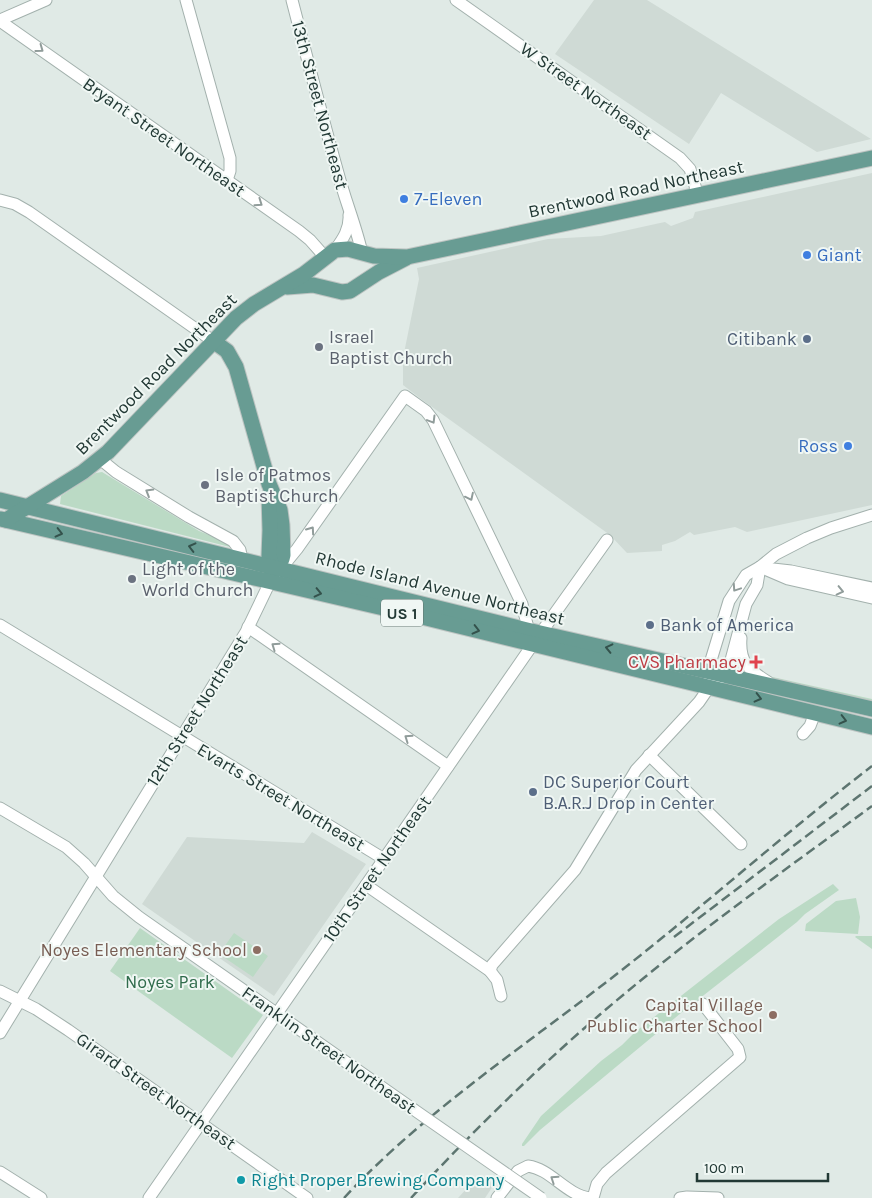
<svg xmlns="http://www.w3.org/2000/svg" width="872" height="1198" font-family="Karla,sans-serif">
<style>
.built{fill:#cfdad5}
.green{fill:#bbdac5}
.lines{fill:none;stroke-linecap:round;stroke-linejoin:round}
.minor-casing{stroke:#a3b1ad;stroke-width:13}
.major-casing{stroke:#bdc4c2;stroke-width:17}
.minor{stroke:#fff;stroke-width:11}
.major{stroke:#689c93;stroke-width:15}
.rail{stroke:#5d7570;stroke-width:2.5;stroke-dasharray:10 5;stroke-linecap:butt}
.minor-bridge-casing{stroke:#a3b1ad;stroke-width:13;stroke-linecap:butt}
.minor-bridge{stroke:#fff;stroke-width:11}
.oneway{stroke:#909c9a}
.oneway2{stroke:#34524c}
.shop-dot{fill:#3f7fe0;stroke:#f0f7f4;stroke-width:2}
.service-dot{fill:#5c6f8a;stroke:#f0f7f4;stroke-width:2}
.worship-dot{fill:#6b7280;stroke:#f0f7f4;stroke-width:2}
.health-dot{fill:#e0444e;stroke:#f0f7f4;stroke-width:2}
.education-dot{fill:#8d6e63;stroke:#f0f7f4;stroke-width:2}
.culture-dot{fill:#0f9aa8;stroke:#f0f7f4;stroke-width:2}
.labels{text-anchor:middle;stroke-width:4;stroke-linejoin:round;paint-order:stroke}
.shield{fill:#f0f7f4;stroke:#60726e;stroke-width:1}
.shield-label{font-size:16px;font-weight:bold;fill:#223935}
.street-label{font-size:18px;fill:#223935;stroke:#f0f7f4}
.shop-label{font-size:18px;fill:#366cbe;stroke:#f0f7f4;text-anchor:start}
.worship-label{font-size:18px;fill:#5b616d;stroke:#f0f7f4;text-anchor:start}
.service-label{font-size:18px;fill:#4e5e75;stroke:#f0f7f4;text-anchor:start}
.health-label{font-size:18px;fill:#be3a42;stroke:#f0f7f4;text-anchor:end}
.education-label{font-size:18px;fill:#785e54;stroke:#f0f7f4;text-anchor:end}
.park-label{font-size:18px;fill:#306c4c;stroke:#f0f7f4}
.culture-label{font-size:18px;fill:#0d838f;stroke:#f0f7f4;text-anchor:start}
</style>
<rect width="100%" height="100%" fill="#e0eae6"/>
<g class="built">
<path d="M594,0h53l224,139 -54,13 -96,-59 -32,51 -134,-90z"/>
<path d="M872,173v332l-125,27 -12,-5 -41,8 -4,-3 -15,9 -13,4v6l-35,2 -17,-18 -189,-136 -18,-14v-27l16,-79 -2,-11 131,-29 53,-3 59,-13 5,-1 6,4 22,-8 2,-6z"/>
<path d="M312,832l54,32 -92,132 -132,-92 45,-67 117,6z"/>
<path d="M483,1176l6,4 4,6 -8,12h-27l13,-14z"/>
</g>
<g class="green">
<path d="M102,472l97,59 25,10 6,6 -170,-43 1,-8 35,-23z"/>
<path d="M768,676l104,23v2l-104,-22z"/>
<path d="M833,884l6,6 -34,24 -8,8 -116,91 -141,117 -16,16h-2v-2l19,-28 60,-55 21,-16 13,-13 144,-113z"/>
<path d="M856,898l4,19 -2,17 -53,-3 1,-7 30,-23z"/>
<path d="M140,928l123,87 -31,43 -122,-87z"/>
<path d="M234,933l34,23 -15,21 -34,-23z"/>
<path d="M856,936h16v13l-17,-12z"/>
</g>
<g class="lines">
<defs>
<g id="minor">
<path d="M186,0l44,158v13l-3,9"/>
<path d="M292,0c15,58 30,116 46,173 7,27 18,53 24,80"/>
<path d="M456,0l224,158 10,11 8,27"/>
<path d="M0,20l46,-20"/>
<path d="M0,21l299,210 11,9 15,17"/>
<path d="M0,200l15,4 14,8 184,129"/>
<path d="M335,250c8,-11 15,-21 14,-35"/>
<path d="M100,459l16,13 73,45 44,24 7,9 2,10"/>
<path d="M760,567l28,12 84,19"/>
<path d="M773,569l18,2 81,17"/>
<path d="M0,625l384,234"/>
<path d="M248,627l200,139"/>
<path d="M741,638c-2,25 8,32 27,44"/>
<path d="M709,679l-1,-9 21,-69 17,-26 14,-8 16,-13 31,-16 24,-10 41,-13"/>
<path d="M803,734l7,-8 5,-13"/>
<path d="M649,755l92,89"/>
<path d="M0,808l66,39 18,16 29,33 26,21 274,192"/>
<path d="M366,885l124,86 7,9 4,16"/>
<path d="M490,971l2,-6 83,-95 61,-100 63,-68 11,-16 17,-11 19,-71 11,-19 3,-18"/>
<path d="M0,991l36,18 32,21 239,168"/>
<path d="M0,1033l246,-401 24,-50 27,-33 108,-153 21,15 7,9 89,184 8,32"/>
<path d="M0,1172l41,26"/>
<path d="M149,1198l384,-554 74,-104"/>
<path d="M497,1198l21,-27 10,-5c23,3 38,29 62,32"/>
<path d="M593,1198l4,-14 9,-11 134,-116 -2,-8 -35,-45"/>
<path d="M680,1198l7,-1 31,1"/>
</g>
<g id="major">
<path d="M287,287l26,-2 29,7 8,-1 29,-19 27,-14"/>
<path d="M213,341l14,10 9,16 33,117 11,26 2,15 1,30 -1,4 -9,9"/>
<path d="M269,496l1,34 -1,26 4,12 -1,6"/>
<path d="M0,500l527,130 345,79"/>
<path d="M1,519l421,98 450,110"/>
<path d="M6,520l77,-48 25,-20 128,-134 18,-14 50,-30 31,-24 13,-1 26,7 33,1 465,-99"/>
</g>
</defs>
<use href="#minor" class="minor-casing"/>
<use href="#major" class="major-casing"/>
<use href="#minor" class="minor"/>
<use href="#major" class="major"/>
<g class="rail">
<path d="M674,937l198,-151"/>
<path d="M344,1198c81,-87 181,-152 274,-225 86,-67 167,-140 254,-207"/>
<path d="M411,1198c72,-78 151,-154 234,-221 73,-60 151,-115 227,-171"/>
</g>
<defs>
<path id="minor-bridge" d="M413,1109l128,89"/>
</defs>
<use href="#minor-bridge" class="minor-bridge-casing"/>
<use href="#minor-bridge" class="minor-bridge"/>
</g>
<defs><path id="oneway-chevron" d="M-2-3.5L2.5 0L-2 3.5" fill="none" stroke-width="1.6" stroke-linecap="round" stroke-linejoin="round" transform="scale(1.25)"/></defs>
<g class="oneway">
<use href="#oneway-chevron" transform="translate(40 49) rotate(36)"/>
<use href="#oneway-chevron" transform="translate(259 203) rotate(35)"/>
<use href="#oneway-chevron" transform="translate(432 420) rotate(59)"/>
<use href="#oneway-chevron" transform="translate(149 492) rotate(-149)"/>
<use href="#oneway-chevron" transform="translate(470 497) rotate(64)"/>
<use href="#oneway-chevron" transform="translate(311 530) rotate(-55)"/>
<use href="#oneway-chevron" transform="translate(736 588) rotate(124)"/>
<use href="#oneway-chevron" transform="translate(840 591) rotate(13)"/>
<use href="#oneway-chevron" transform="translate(275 646) rotate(-145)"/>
<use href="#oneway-chevron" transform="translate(408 738) rotate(-145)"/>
<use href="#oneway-chevron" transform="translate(554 1179) rotate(-146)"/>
</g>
<g class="oneway2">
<use href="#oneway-chevron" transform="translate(59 533) rotate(14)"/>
<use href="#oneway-chevron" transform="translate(192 547) rotate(-166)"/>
<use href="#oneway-chevron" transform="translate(318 593) rotate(13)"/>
<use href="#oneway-chevron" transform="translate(476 630) rotate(14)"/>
<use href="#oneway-chevron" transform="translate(609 648) rotate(-167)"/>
<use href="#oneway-chevron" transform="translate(758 698) rotate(14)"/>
<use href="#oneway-chevron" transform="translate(843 720) rotate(14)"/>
</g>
<g class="shop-dot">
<circle cx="404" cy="199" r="5"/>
<circle cx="807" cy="255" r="5"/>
<circle cx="848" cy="446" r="5"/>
</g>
<g class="service-dot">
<circle cx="807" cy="339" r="5"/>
<circle cx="650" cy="625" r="5"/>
<circle cx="533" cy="792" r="5"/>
</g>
<g class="worship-dot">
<circle cx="319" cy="347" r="5"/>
<circle cx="205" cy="485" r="5"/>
<circle cx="132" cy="579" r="5"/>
</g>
<path class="health-dot" d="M753.5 654.5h5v5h5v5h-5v5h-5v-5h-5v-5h5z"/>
<g class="education-dot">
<circle cx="257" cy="950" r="5"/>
<circle cx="773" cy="1015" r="5"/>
</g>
<circle class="culture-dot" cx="241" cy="1180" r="5"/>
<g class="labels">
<rect class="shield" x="381" y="599.5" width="42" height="27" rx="4"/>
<g class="shield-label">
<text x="402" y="619">US 1</text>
</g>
<g class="street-label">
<text transform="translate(586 91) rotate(35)" y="6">W Street Northeast</text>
<text transform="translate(320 105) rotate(75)" y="6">13th Street Northeast</text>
<text transform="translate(164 137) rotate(35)" y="6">Bryant Street Northeast</text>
<text transform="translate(636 189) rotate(-12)" y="6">Brentwood Road Northeast</text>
<text transform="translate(156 374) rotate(-45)" y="6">Brentwood Road Northeast</text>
<text transform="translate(440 588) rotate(14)" y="6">Rhode Island Avenue Northeast</text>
<text transform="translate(197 711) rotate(-58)" y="6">12th Street Northeast</text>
<text transform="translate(281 797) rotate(31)" y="6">Evarts Street Northeast</text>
<text transform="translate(377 869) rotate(-55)" y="6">10th Street Northeast</text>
<text transform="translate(329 1050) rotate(35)" y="6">Franklin Street Northeast</text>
<text transform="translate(156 1091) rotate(35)" y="6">Girard Street Northeast</text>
</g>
<g class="shop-label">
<text x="414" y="205">7-Eleven</text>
<text x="817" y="261">Giant</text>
<text x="838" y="452" text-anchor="end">Ross</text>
</g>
<g class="worship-label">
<text x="329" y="343">Israel<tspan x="329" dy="21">Baptist Church</tspan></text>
<text x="215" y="481">Isle of Patmos<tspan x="215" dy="21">Baptist Church</tspan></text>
<text x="142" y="575">Light of the<tspan x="142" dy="21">World Church</tspan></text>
</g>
<g class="service-label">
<text x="797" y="345" text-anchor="end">Citibank</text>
<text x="660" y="631">Bank of America</text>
<text x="543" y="788">DC Superior Court<tspan x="543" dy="21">B.A.R.J Drop in Center</tspan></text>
</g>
<g class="health-label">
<text x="746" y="668">CVS Pharmacy</text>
</g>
<g class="education-label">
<text x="247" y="956">Noyes Elementary School</text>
<text x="763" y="1011">Capital Village<tspan x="763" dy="21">Public Charter School</tspan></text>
</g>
<g class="park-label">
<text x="170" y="988">Noyes Park</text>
</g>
<g class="culture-label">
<text x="251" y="1186">Right Proper Brewing Company</text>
</g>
</g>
<path d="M697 1173v8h131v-8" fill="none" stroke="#223935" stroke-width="2.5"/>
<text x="704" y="1173" font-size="15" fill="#223935" stroke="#f0f7f4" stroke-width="4" paint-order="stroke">100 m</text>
</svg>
